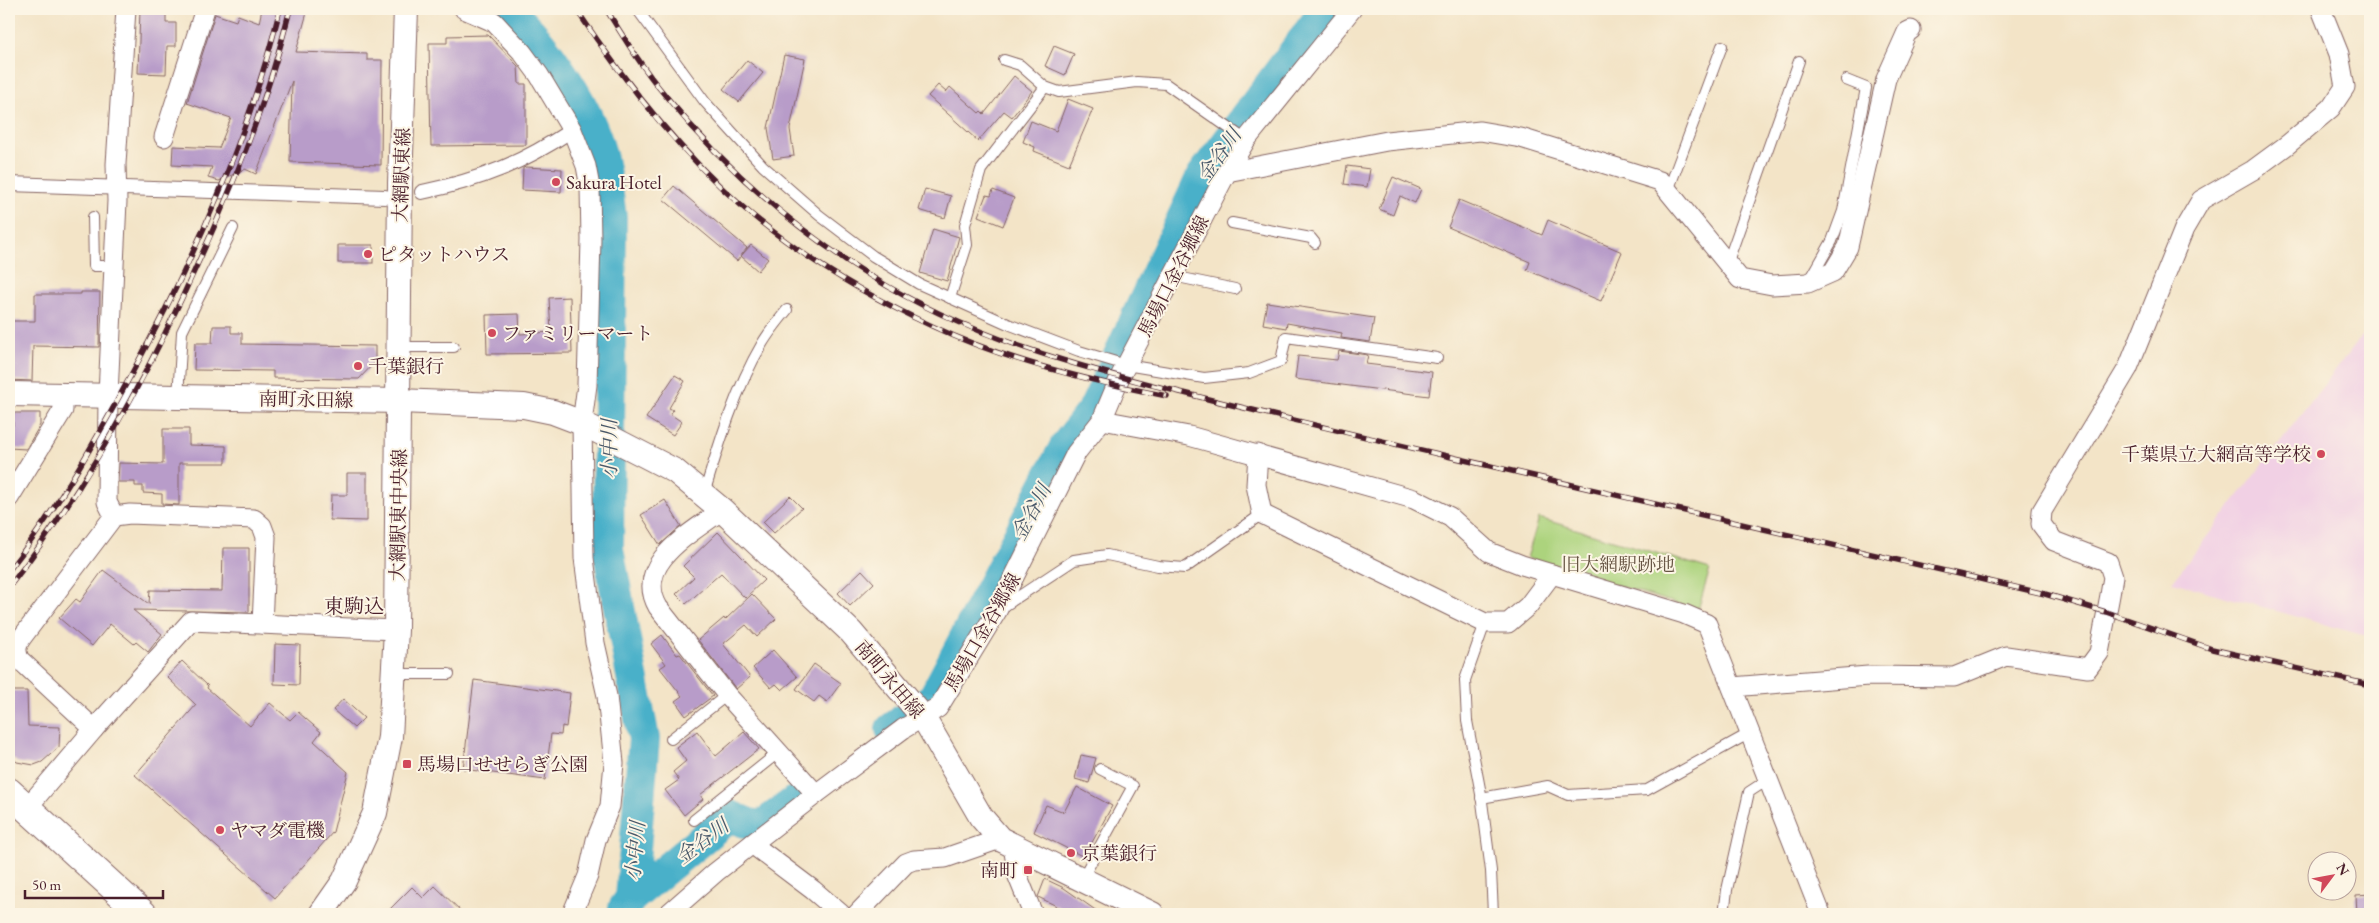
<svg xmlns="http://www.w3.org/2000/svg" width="2379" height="923" font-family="'EB Garamond','Noto Serif JP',serif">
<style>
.built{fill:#f1d0e4}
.green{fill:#acd37d;stroke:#7b7954}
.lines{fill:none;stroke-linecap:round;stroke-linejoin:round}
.river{stroke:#4ab0c9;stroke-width:32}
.building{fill:#b89cc9}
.service-casing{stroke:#856462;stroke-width:12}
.pedestrian-casing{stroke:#856462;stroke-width:16}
.minor-casing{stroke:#856462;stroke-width:21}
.tertiary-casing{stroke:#856462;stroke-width:26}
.primary-casing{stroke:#856462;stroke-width:30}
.service{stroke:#fff;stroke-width:10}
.pedestrian{stroke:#fff;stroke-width:14}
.minor{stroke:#fff;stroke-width:19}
.tertiary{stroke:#fff;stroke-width:24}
.primary{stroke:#fff;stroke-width:28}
.rail-casing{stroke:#4a1f2b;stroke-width:5.5}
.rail{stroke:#fcf5e5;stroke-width:4;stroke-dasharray:11;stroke-linecap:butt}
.poi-dot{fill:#d1495b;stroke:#fcf5e5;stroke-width:2}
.labels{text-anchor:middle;stroke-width:4;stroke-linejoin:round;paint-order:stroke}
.street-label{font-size:19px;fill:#4a1f2b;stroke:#fcf5e5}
.poi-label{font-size:19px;fill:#4a1f2b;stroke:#fcf5e5;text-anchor:start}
.park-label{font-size:19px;fill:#675544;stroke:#fcf5e5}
.water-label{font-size:20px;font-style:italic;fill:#4a596a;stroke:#fcf5e5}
.neighbourhood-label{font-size:20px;fill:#4a1f2b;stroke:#fcf5e5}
</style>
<rect width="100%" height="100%" fill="#fcf5e5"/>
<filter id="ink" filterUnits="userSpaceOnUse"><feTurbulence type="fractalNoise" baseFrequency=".02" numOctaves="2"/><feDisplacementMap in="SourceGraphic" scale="10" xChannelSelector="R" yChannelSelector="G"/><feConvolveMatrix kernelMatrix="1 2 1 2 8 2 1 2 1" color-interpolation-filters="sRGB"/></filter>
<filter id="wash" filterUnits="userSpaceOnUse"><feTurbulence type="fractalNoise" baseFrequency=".0096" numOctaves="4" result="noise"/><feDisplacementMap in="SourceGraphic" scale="20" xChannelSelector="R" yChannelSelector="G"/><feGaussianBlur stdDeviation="1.12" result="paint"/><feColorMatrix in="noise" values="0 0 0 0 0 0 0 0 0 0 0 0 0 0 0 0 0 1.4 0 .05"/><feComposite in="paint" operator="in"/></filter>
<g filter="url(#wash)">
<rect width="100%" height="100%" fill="#f3e4c7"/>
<path class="built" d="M2370,325v312l-198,-55z"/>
<path class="green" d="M1539,518l171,51 -12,41 -171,-52z"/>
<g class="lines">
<g class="river">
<path d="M506,9c34,26 74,86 89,127 10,26 12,54 16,82l-3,331 36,190 -13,159 -7,10"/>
<path d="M891,729l43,-32 132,-252 29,-38 107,-231 124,-167"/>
<path d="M631,898l99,-82 29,12 35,-26"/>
</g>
</g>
<g id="blocks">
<g class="building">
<path d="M140,9h26v14h10v23h-9l-1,28 -28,-1z"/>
<path d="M262,9h46l-12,43 71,2v6h15l-1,105 -91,-3 2,-81 -36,93 -11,-5 -26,12 -11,-3 4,-11 -40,-2 1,-19 46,2 12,-30 -44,-15 28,-89 21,7 2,-6 21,8z"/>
<path d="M488,35l30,31 1,18h7v61l-95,1 -2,-103h18v-7z"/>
<path d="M1054,46l20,8 -9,21 -20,-9z"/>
<path d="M784,55l21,4 -15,70 4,27 -21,3 -5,-31z"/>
<path d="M747,60l16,13 -24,29 -16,-13z"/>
<path d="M1014,76l18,15 -20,26 -8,-6 -26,30 -50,-45 10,-11 8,7 4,-5 29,26 2,-2 3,3z"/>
<path d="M1068,99l25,10 -24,56 -35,-14 1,-4 -12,-5 8,-21 25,10z"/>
<path d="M1347,166l23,3 -3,18 -23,-3z"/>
<path d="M526,167l36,2 -1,23 -39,-2 1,-22z"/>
<path d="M1393,177l28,12 -6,14 -15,-7 -7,19 -14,-6z"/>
<path d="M674,186l73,62 -10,13 -74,-62z"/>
<path d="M925,189l26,7 -6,22 -26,-8z"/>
<path d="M993,190l21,8 -11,28 -25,-10 8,-21 5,1z"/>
<path d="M1459,200l83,35 6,-15 74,32 -21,49 -74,-31 3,-8 -82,-35z"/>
<path d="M933,229l26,8 -12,44 -27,-8z"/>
<rect x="338" y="245" width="35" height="18"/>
<path d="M751,245l17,14 -10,12 -17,-15z"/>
<path d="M81,292h19l-1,55 -66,-1 -1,35 -23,-1v-43h3v-16h23v-27h46z"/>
<path d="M570,297l2,56 -85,1 -1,-39 33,-1 1,20 31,-2 -2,-34z"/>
<path d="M1267,302l107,16 -4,24 -29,-4 1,-5 -55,-10 -1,5 -23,-4z"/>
<path d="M213,326h18v7h11v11l133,2v16l-16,17 -86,-1v-7l-79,-1 1,-27h17z"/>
<path d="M1339,351l29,4 -2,9 66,8 -3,24 -134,-17 3,-23 39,4z"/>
<path d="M675,375l10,6 -16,27 4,2 -3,4 12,8 -9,13 -27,-17z"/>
<path d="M13,413h27v12l-14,24 -17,-1v-22h4z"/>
<path d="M163,429h26v16l37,1v17h-47v42l-17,-1v-10l-19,-1v-7h-8v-4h-17l1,-19 44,1z"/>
<path d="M347,473h20v48l-37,-1 1,-25h16z"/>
<path d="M790,496l12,12 -28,25 -11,-11z"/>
<path d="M665,500l16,26 -21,19 -19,-30z"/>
<path d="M718,532l46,48 -19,18 -24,-25 -35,31 -10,-10 18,-17 -11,-11z"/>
<path d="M223,548h26v64l-116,-2 29,24 -14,18 -12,-10 -2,2 -24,-20 -18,22 -33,-28 17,-19 4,3 23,-32 46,34 1,-14 72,1z"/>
<path d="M862,570l12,13 -24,23 -12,-13z"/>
<path d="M752,594l24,25 -19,18 -11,-12 -23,19 27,33 -14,12 -38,-49 26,-22 1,2z"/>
<path d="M662,635l15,20 3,-1 33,42 -27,20 -11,-15 7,-5 -22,-28 6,-4 -15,-20z"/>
<path d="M275,644l25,1 -1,40 -25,-1z"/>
<path d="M773,650l24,27 -15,13 -6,-6 -5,4 -18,-20z"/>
<path d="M182,661l26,25 -1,2 43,38 20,-23 20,17 8,-8 23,20 -7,9 34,31 -15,60 -58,66 -140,-123 61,-70 -29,-28z"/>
<path d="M814,664l27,19 -14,19 -8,-6 -5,6 -18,-13z"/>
<path d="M474,680l96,13 -4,34 -4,-1 -1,9 -10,-1 -6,46 -82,-11z"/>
<path d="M9,691h18l1,35 32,1 -1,20 -17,15 -8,3 -17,-3 -8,-7z"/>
<path d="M343,699l21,19 -10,10 -21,-18z"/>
<path d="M697,731l19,25 28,-24 15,17 -59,46 3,4 -19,16 -19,-25 14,-10 -6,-8 13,-11 -10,-14z"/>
<path d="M1081,755l15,3 -7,25 -14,-4z"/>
<path d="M1077,787l35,19 -28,51 -50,-25 12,-27 18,7z"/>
<path d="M1045,879l19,9 37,26h-28l-35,-17z"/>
<path d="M435,886l29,28h-79l27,-27 11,11z"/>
<path d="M2370,894v20h-13l-1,-19z"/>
</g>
</g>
</g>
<g filter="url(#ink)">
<use href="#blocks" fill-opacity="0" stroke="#856462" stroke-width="1"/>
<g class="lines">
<defs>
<g id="service">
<path d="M637,9l68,93 58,64 56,49 54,41 46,28 89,40 71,27 47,14 78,13 45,-5 32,-12 5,-24 151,21"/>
<path d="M1004,60l16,5 25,22"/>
<path d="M1668,191l54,-145"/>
<path d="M93,217l1,49h20"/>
<path d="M1232,223l79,15 4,5"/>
<path d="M1727,264l72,-203"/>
<path d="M1173,276l62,13"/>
<path d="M1810,280l22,-39 11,-30 23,-123 -20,-8"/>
<path d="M950,298l17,-53 -2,-20 16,-55 64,-83 14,5 78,-10 29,2 80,56"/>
<path d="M398,347h56"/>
<path d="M178,397l4,-65 51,-104"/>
<path d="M704,494c15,-50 31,-104 58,-150 7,-12 16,-23 25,-34"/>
<path d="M1003,607l71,-47 33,-5 51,11 27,2 77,-54"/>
<path d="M1485,623l-20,57 2,41 14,73 10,77 2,43"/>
<path d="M394,674h55"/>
<path d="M671,739l56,-44"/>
<path d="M1481,798l67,-12 20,9 79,-5 103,-57"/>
<path d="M694,820l85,-68"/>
<path d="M1082,879l51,-93 -33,-17"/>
<path d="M1724,914l3,-24 22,-98 20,-13"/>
</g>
<g id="pedestrian">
<path d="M9,184l376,13"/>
<path d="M422,192c59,-12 100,-29 150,-62"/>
</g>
<g id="minor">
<path d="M464,9l30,13 28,30 17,23 33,55 14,36 4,21 1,53 -4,145 -5,38 2,135 11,85 12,53 7,67 -4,43 -14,34 -8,36 -16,38"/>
<path d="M164,137l41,-128"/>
<path d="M1227,172l160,-31 93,-10 41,7 139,43 80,98 32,6 36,-2 25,-11 15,-25 38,-168 21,-47 4,-2"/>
<path d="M1102,420l87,16 225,63 36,18 39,35 33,13 162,49 23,10 114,290"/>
<path d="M1258,454l-2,31 6,29 223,109h23l20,-17 24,-32"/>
<path d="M9,498l54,-88v-15"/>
<path d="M722,510c-30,23 -89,53 -64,97l69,88 89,99"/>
<path d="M114,516l-7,-14 1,-107 9,-194 -1,-37 10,-155"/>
<path d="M1732,687l136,-11 86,1 52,-21 82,12 11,-15 11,-58 3,-18 -5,-15 -54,-21 -13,-17 1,-13 86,-143 56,-139 17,-29 52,-30 34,-25 44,-37 14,-21 -6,-33 -18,-45"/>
<path d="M94,729l-75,-70c-4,-10 -2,-15 4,-23l91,-120 16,-2 124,5 8,7 4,11 -4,87"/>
<path d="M27,808l67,-79 97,-108 205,9"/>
<path d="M752,844l61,46 28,24"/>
<path d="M1013,846l5,31 15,37"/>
<path d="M668,914l48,-42 100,-78 87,-65 35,-21 59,-97 79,-158 26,-33 18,-43 107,-205 19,-32 106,-131"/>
<path d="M857,914l49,-51 8,-3 31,-2 55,-19"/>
</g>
<g id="tertiary">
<path d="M9,394l390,7 125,5 29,6 29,11 93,48 47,39 129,122 72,85 58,100 19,22 152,75"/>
<path d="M321,914l23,-33 31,-68 15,-76 6,-107 4,-447 6,-174"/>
</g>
<path id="primary" d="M9,792l134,122"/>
</defs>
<use href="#service" class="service-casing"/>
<use href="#pedestrian" class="pedestrian-casing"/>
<use href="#minor" class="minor-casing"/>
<use href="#tertiary" class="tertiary-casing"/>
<use href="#primary" class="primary-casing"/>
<use href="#service" class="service"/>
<use href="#pedestrian" class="pedestrian"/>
<use href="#minor" class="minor"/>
<use href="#tertiary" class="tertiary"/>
<use href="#primary" class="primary"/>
<defs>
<g id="rail">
<path d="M576,9c48,72 102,142 168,199 56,48 121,87 188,118 71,34 158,55 235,70"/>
<path d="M606,9c18,29 37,60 59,86 57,70 127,132 204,180 98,62 212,93 323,120 67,17 135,33 203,49 217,50 433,100 650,150l61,18 106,37 158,36"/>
<path d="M9,570c47,-59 86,-128 122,-195 63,-116 118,-238 149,-366"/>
<path d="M9,587c77,-99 137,-208 188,-322 38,-82 72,-169 93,-256"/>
</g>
</defs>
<use href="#rail" class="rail-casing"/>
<use href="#rail" class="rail"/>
</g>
</g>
<g class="poi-dot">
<circle cx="556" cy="182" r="5"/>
<circle cx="368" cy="254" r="5"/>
<circle cx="492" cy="333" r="5"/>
<circle cx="358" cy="366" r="5"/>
<circle cx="2321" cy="454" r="5"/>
<rect x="402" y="759" width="10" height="10" rx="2.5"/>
<circle cx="220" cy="830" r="5"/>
<circle cx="1071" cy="853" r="5"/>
<rect x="1023" y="865" width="10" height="10" rx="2.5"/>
</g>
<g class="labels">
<g class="street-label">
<text transform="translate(401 175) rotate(-88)" y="7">大網駅東線</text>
<text transform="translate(1173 276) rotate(-63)" y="7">馬場口金谷郷線</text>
<text transform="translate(306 399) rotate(1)" y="7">南町永田線</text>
<text transform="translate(398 515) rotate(-89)" y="7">大網駅東中央線</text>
<text transform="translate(982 632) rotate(-60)" y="7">馬場口金谷郷線</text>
<text transform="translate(890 679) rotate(50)" y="7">南町永田線</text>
</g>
<g class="poi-label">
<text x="566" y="189">Sakura Hotel</text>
<text x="378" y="261">ピタットハウス</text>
<text x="502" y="340">ファミリーマート</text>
<text x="368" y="373">千葉銀行</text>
<text x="2311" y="461" text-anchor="end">千葉県立大網高等学校</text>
<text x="417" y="771">馬場口せせらぎ公園</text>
<text x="230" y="837">ヤマダ電機</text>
<text x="1081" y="860">京葉銀行</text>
<text x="1018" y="877" text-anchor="end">南町</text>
</g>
<g class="park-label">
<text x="1618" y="571">旧大網駅跡地</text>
</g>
<g class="water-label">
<text transform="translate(1219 155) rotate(-55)" y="7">金谷川</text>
<text transform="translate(609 449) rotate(-90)" y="7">小中川</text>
<text transform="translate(1031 512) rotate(-62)" y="7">金谷川</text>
<text transform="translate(702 841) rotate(-37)" y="7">金谷川</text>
<text transform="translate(635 851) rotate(-85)" y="7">小中川</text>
</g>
<g class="neighbourhood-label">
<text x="354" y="613">東駒込</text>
</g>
</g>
<rect width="2379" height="923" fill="none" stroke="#fcf5e5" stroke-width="30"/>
<g transform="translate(2332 876) rotate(58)"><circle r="24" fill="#fcf5e5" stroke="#b59f9b"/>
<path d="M0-4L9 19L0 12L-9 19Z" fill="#d1495b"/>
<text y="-8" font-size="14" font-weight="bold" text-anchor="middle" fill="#4a1f2b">N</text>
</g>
<path d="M25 890v8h138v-8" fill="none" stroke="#4a1f2b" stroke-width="2.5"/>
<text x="32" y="890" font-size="15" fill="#4a1f2b" stroke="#fcf5e5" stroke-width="4" paint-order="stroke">50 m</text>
</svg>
